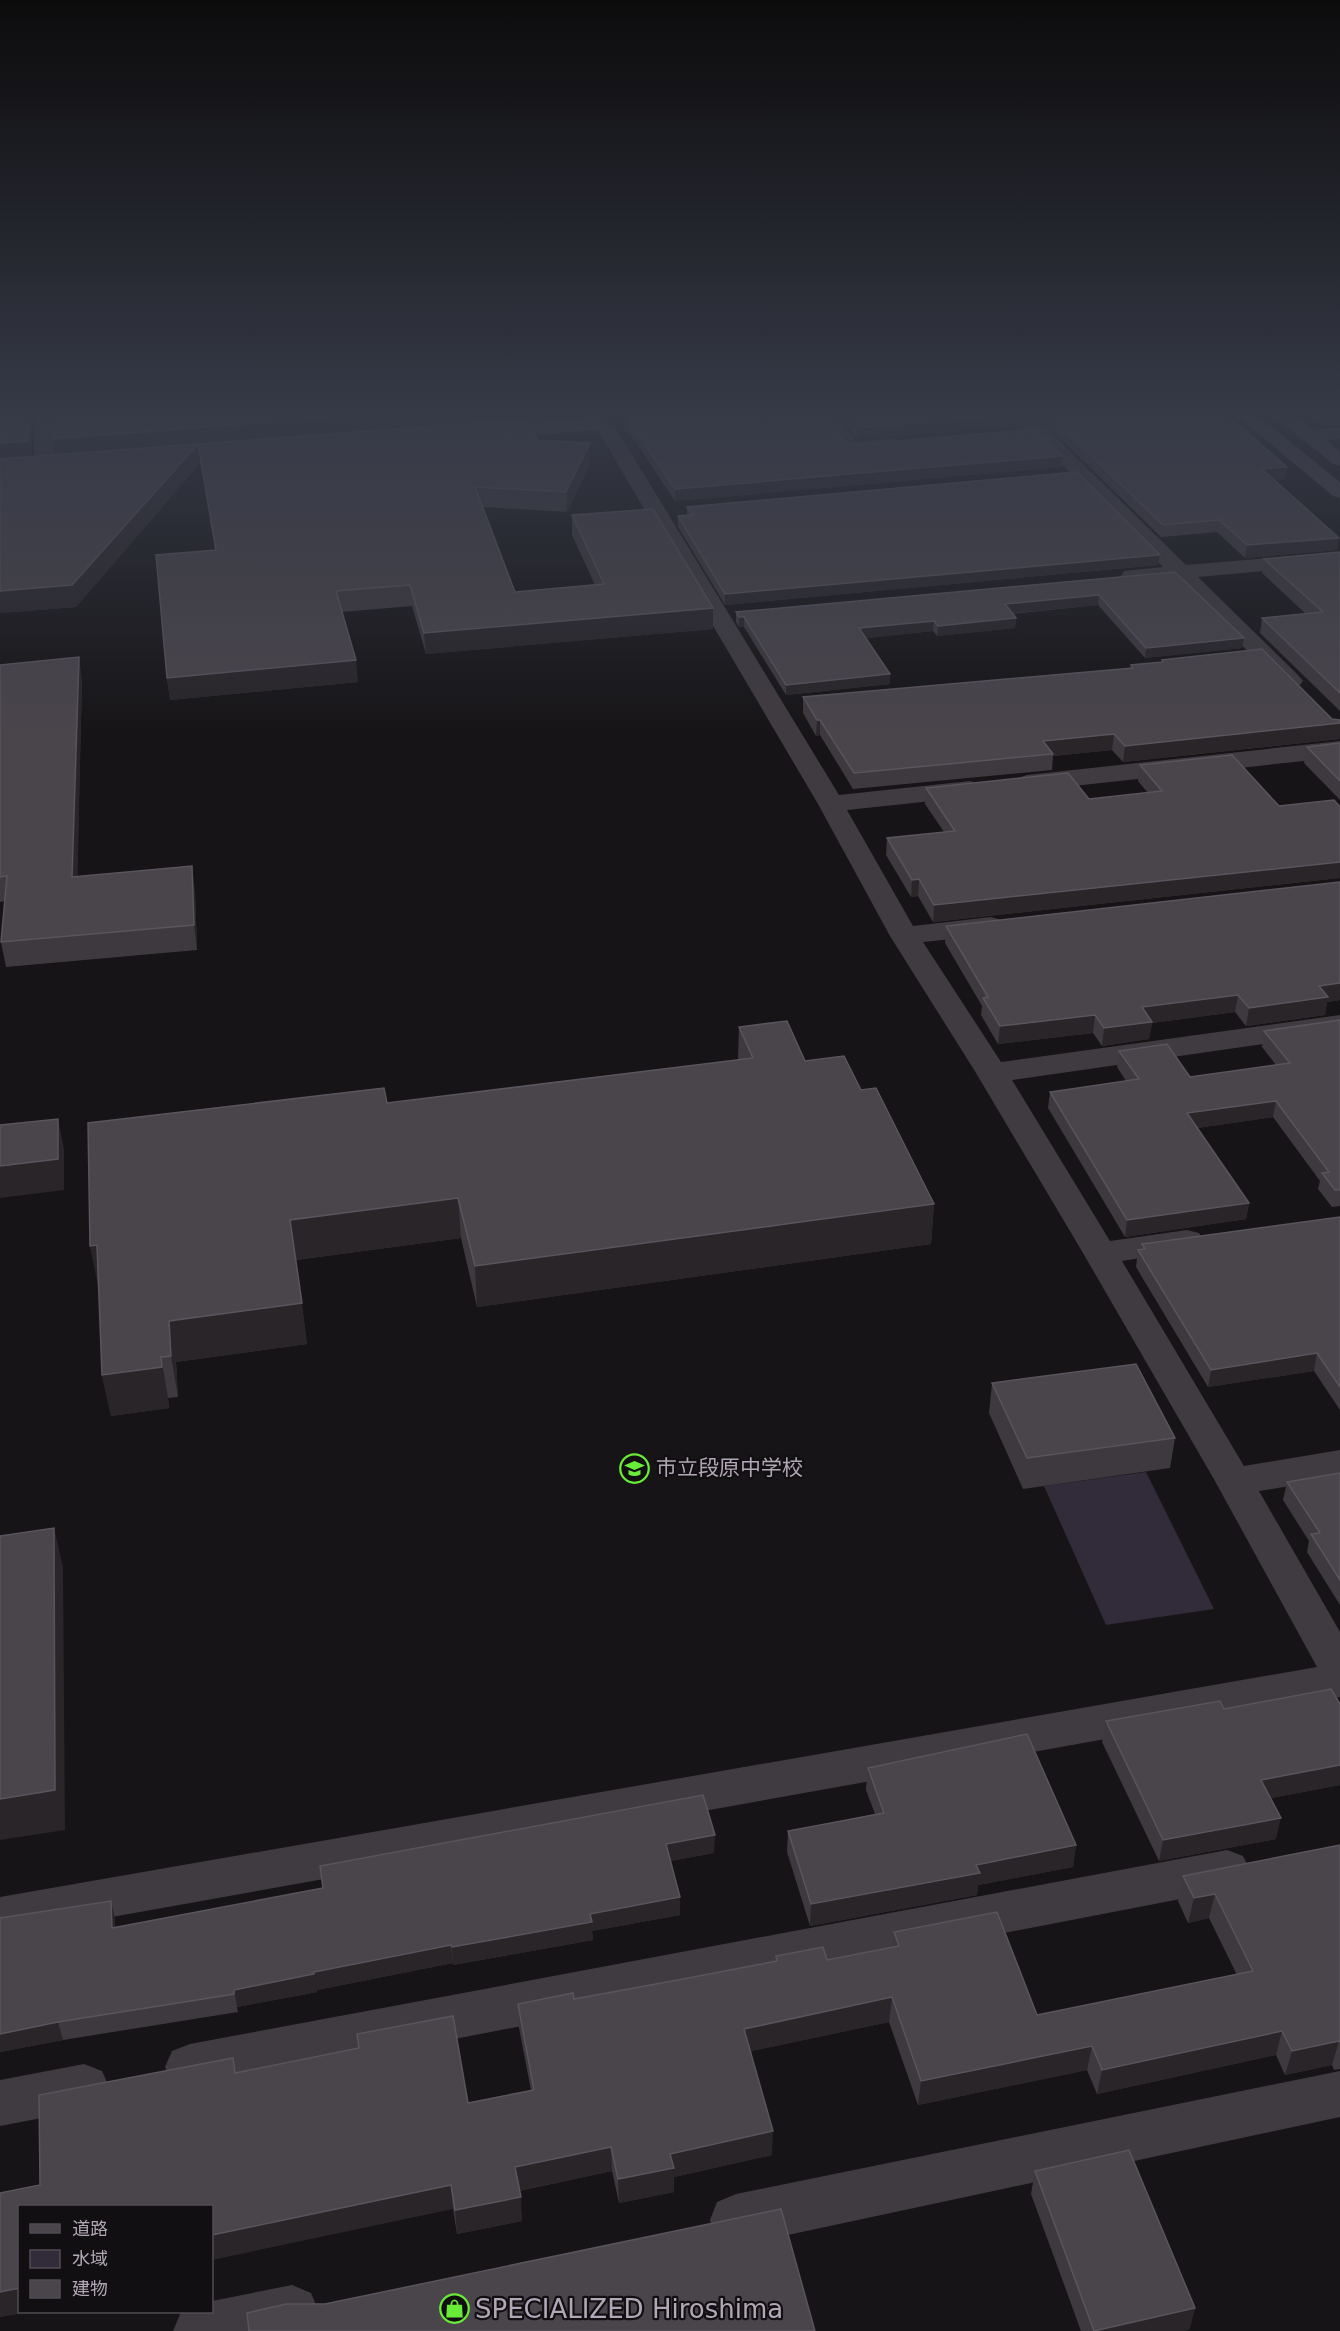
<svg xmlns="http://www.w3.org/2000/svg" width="1340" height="2331" font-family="'DejaVu Sans','Noto Sans JP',sans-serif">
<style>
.water{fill:#322b3a}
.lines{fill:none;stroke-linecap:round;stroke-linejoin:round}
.street{fill:#403b40;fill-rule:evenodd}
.secondary{fill:#4a444b;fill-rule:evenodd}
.wall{fill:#3e393e}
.shaded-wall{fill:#292529}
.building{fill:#4a454b;stroke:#5a545c;stroke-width:1.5}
.labels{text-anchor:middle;stroke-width:4.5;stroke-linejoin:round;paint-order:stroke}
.poi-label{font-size:21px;fill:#b2a7b6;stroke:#110f11;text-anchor:start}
.near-poi-label{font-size:26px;fill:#b2a7b6;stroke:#110f11;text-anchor:start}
</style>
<rect width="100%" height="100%" fill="#161416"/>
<path class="water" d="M1146,1472l68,137 -108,16 -62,-139z"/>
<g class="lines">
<g class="street">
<path d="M34,410h18v5l45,-3 9,6 -9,6 -44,2 1,41 -3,4h-14l-3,-4z"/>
<path d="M439,410h18l13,25 -3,4h-14z"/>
<path d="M813,410h19l25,32 35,-4 10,6 -10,6 -47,2z"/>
<path d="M1008,410h20l158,155 154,-13v12l-142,13 101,99 4,5 -4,5h-16l-108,-107 -43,4 -8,-2 -3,-5 3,-5 39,-4z"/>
<path d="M595,418l19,8 3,4 222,365 131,-14 9,3 4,5 -4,5 -9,3 -123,13 66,116 78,-9 10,3 4,6 -4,6 -10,3 -68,7 78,120 339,-47v18l-328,47 98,161 77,-11 12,3 5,8 -5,8 -77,12 122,205 96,-16v28l-81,13 81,141v65l-1340,240v-40l1317,-230 -102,-186 -132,-228 -107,-180 -86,-137 -72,-132 -218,-370 -15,-10z"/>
<path d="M1340,427v12l-32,2 -10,-6 10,-6z"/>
<path d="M1340,741v16l-313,34 -9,-3 -4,-5 4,-5 9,-3z"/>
<path d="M1227,1850l16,6 7,14 -7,14 -16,6 -1037,200 -18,-7 -7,-16 7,-16 18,-7z"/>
<path d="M84,2064l18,7 7,16 -7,16 -18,7 -84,16v-46z"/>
<path d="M1340,2071v46l-604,129 -19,-8 -7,-18 7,-18 19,-8z"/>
<path d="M292,2285l19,8 8,19 -8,19h-138l8,-19h31v-11z"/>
</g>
<g class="secondary">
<path d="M577,410h19l9,14 -10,6 -109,9 -10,-6 10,-6 97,-8z"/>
<path d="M1230,410h21l89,72v16l-7,-2z"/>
<path d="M1266,410h21l53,41v15l-7,-2z"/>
</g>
</g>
<g class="wall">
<path d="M32,410v47l23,-2 -2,-16 -1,-29h392l1,15 22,-2 -7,-13h59l1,9 18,21 53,22 -24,50 -85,-5 33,85 80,-7 -23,-50v-20l141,93v21l-287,25 -14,-48 -70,6 16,70 -188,18 -3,-22 48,-128 -17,-103 2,16 -124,144 -76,6z"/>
<path d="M835,410h182l2,15 -161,15z"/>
<path d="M1031,410h190l66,57 -2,12 -11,1 63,70 -92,8 -28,-26 -56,5z"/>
<path d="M1302,410h38v15l-18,1z"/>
<path d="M627,418l217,24 8,3 210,11 -1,11 -386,34 -48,-72z"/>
<path d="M687,507l473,48 -2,10 -433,40 -47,-78v-11h9z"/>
<path d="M1340,552v159l-80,-78 2,-15 44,-4 -44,-41 2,-14z"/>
<path d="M1175,572l69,66 -2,10 -97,10 -47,-53 -86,9 4,4 -1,10 -78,8 -4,-5 -67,7 24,36v10l-104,11 -42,-68h-5l-3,-5v-10z"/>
<path d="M1162,660l170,59 8,1v19l-217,23 -11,-12 -59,6 -1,14 -199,19 -33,-54 -4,1 -13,-23v-16l327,-29 1,-3 30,-3z"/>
<path d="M0,665l82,15 -5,196 118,15 2,59 -191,17 -5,-25 4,-41 -5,1z"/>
<path d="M1340,743v57l-36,-37 3,-16z"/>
<path d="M1140,765l139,41 61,1v71l-407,44 -15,-26 -7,1 -25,-42 1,-17 57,-6 -19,-28 1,-16 163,11 59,-6 -10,-12z"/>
<path d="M1340,882v118l-13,2 -2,13 -79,11 -11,-14 -83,11 -3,16 -47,7 -9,-13 -95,11 -17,-29 1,-9 -37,-63 1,-17z"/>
<path d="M1340,1020v186l-8,1 -14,-18 2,-8 -47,-64 -76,11 52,75 -3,16 -121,18 -77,-129 2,-16 76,-11 -9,-14 2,-16 71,26 86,-12 -14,-18 2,-16z"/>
<path d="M739,1027l122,63 73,114 -3,40 -454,63 -16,-69 -165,22 11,84 -131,18 2,35 -10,1 1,10 -58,8 -9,-41 -3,-89 -9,-40 297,-143 351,-43z"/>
<path d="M1340,1217v193l-26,-39 -106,16 -72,-120 2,-17h3l1,-6z"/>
<path d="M992,1383l183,55 -5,30 -147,21 -34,-76z"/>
<path d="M1340,1473v132l-33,-53 2,-11 -26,-41 4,-18z"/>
<path d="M1224,1709l116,76 -69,13 5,41 -117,22 -57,-119 4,-21z"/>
<path d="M868,1768l208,77 -3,22 -95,18 -1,10 -167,31 -23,-74 1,-21 87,-17 -9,-24z"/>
<path d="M1340,1845v224l-6,1 -2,-5 -47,10 -9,-20 -179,39 -10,-24 -169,35 -29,-83 -138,29 21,104 -98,22v15l-55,11 -7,-32 -93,20 3,30 -65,13 -4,-25 -241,-3 -192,106h8l-28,5 236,-244 232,30 63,-13 -12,-62 -1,-24 56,-5 109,-20 92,-17 1,-6 51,4 66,-13 1,-15 143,83 200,-40 -28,-57 -21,5 -10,-22 5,-25z"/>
<path d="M714,1853l-44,8 10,36v18l-88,16 1,9 -140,25v-2l-136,27v2l-80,15 1,5 -175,28 -63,12v-134l115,1v8z"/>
<path d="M1035,2171l160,137 -6,22 -108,1 -50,-137z"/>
</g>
<g class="shaded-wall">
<path d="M29,410h3v50l-32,3v-20z"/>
<path d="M421,410h23l1,18 -247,19 2,16 -124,144 -76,6v-22l56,-133 -3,-19z"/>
<path d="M467,410h52l1,12 -52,4z"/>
<path d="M617,410h42l-42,4z"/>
<path d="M1020,414l-1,11 -161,15 1,-12z"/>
<path d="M590,443l1,19 -24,50 -1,-20z"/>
<path d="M1062,456l-1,11 -386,34v-12z"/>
<path d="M1287,467l-2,12 -24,2 1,-12z"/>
<path d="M1339,538l-2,12 -92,8 2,-13z"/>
<path d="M1160,555l-2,10 -433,40v-11z"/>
<path d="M1099,595l-1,10 -94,9 1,-10z"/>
<path d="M713,608v21l-287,25 -2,-21z"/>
<rect x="739" y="617" width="5" height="10"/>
<path d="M1016,618l-1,10 -78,8 1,-10z"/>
<path d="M934,621l-1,10 -74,8v-11z"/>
<path d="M1244,638l-2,10 -97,10 1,-10z"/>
<path d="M79,657l3,23 -5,221 -5,-24z"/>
<path d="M356,660l2,22 -188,18 -3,-22z"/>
<path d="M890,674v10l-104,11v-10z"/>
<path d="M817,720h3v15l-4,1z"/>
<path d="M1340,723v16l-217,23 2,-16z"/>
<path d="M1114,734l-2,16 -59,6v-2l-10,-13z"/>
<path d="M1340,862v16l-407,44 1,-17z"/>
<path d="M192,866l3,25 2,59 -3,-25z"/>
<path d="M919,879l-1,17 -7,1 1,-17z"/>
<path d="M1340,983v17l-13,2 -2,13 -79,11 3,-18 70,-22z"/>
<path d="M1238,995l-3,17 -83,11 -3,16 -47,7 2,-18 38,-21z"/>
<path d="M1095,1015l-2,18 -95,11 2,-18z"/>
<path d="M1276,1101l-3,16 -89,13 3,-17z"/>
<path d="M58,1119l6,30v41l-64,8v-32z"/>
<path d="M458,1198l3,40 -166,22 -5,-40z"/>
<path d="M1249,1203l-3,16 -121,18 2,-17z"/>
<path d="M934,1204l-3,40 -454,63 -2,-41z"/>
<path d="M97,1245l8,40 -7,1 -8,-40z"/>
<path d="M302,1303l5,41 -131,18 2,35 -7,-41 -2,-35z"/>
<path d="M1317,1353l-3,18 -106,16 3,-17z"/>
<path d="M161,1357l7,41 1,10 -58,8 -9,-41z"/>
<path d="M54,1528l9,39 2,263 -65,10v-41z"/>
<path d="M1340,1765v20l-84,16 5,-21z"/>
<path d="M1281,1818l-5,21 -117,22 4,-21z"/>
<path d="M715,1835l-1,18 -48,9v-18z"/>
<path d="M1076,1845l-3,22 -95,18 -1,10 -167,31 1,-22 165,-39z"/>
<path d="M1215,1894l-6,24 -21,5 6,-25z"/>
<path d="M680,1897v18l-88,16 1,9 -140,25 -1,-18 138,-33z"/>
<path d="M111,1901l4,18 1,27 -4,-18z"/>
<path d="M451,1945l2,18 -136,27v2l-80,15 1,5 -4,-22 80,-18z"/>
<path d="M892,1997l-3,25 -146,31 1,-24z"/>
<path d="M58,2022l5,18 -63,12v-18z"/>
<path d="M1282,2031l-6,24 -179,39 5,-24z"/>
<path d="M1339,2041l-7,24 -47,10 7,-24z"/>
<path d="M1092,2046l-5,24 -169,35 3,-24z"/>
<path d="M773,2131l-1,24 -98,22v15l-55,11 -1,-24 52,-25z"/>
<path d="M611,2147l1,24 -95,20 -2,-24z"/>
<path d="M451,2185l2,24 -241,51v-25z"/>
<path d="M521,2197l1,24 -65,13 -2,-24z"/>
<path d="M20,2288v24h8l-28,5v-25z"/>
<path d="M1195,2308l-6,22 -4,1h-91z"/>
</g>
<g class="building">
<path d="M0,410h29l-1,31 -28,2z"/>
<path d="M52,410h369l-368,29z"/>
<path d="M718,410h102l24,32 8,3 183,-16 27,27 -387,33 -48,-71z"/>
<path d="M844,410h173l3,4 -161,14z"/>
<path d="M1043,410h178l66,57 -25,2 77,69 -92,7 -28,-25 -56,5z"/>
<path d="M1321,410h19v2l-16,1z"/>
<path d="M527,419l11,21 52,3 -24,49 -91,-5 40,105 89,-8 -32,-69 81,-6 60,99 -289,25 -14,-48 -74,6 20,69 -189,18 -11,-123 60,-5 -18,-106z"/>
<path d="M198,444l-126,141 -72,6v-132z"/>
<path d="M1077,472l83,83 -435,39 -47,-78 15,-1 -6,-8z"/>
<path d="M1340,552v141l-78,-75 61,-6 -59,-53z"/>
<path d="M1175,572l69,66 -98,10 -47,-53 -94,9 11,14 -78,8 -4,-5 -75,7 31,46 -104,11 -42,-68h-5l-3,-5z"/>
<path d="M1262,649l70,70 8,1v3l-215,23 -11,-12 -71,7 10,13 -199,19 -34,-53h-3l-14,-23 330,-29 -2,-3 32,-3 -1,-2z"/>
<path d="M79,657l-7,220 120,-11 2,59 -193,17 6,-66 -7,1v-212z"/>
<path d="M1340,743v38l-33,-34z"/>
<path d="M1232,755l47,51 55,-6 6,7v55l-406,43 -15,-26 -7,1 -25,-42 68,-7 -29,-43 142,-15 21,26 73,-8 -22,-26z"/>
<path d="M1340,882v101l-21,3 9,11 -79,11 -11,-13 -96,12 10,15 -48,6 -9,-13 -95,11 -17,-28 5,-1 -42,-71z"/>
<path d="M1340,1020v170h-5l-13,-17 7,-1 -53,-71 -89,12 62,90 -122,17 -77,-128 89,-13 -20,-28 48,-7 23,33 100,-14 -26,-32z"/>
<path d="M787,1021l18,40 39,-5 17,34 15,-2 58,116 -459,62 -17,-68 -168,22 12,83 -133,18 2,35 -10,1 1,10 -60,8 -5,-130 -7,1 -2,-123 296,-35 3,15 366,-45 -14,-31z"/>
<path d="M58,1119v40l-58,7v-41z"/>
<path d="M1340,1217v170l-23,-34 -106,17 -73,-120 7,-1 -3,-5z"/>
<path d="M1136,1364l39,74 -148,20 -35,-75z"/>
<path d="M1340,1473v107l-29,-46 9,-1 -33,-51z"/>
<path d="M54,1528l1,262 -55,9v-263z"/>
<path d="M1331,1689l9,15v61l-79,15 20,38 -118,22 -57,-119 114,-20 4,8z"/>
<path d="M1027,1734l49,111 -100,20 4,8 -169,31 -23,-73 96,-18 -16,-45z"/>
<path d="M703,1795l12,40 -49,9 14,53 -90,17 2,8 -140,25 -1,-2 -137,27v2l-80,16v4l-176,28 -58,12v-116l111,-17 1,27 211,-40 -3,-22z"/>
<path d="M1340,1845v197l-1,-1 -47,10 -10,-20 -180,39 -10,-24 -171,35 -29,-84 -148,32 29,102 -103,23 4,14 -56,11 -7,-32 -96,20 6,30 -66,13 -4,-25 -239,50v-29h-192v82l-20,4v-99l40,-8 -1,-90 194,-37 2,15 124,-25 -2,-14 96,-18 15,87 66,-13 -16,-86 55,-11 1,6 109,-20 94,-18 -1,-5 47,-9 4,13 72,-14 -5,-14 103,-20 40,103 216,-44 -38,-77 -21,4 -11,-22z"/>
<path d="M1129,2150l66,158 -101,23 -59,-160z"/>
<path d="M781,2209l34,122h-566l-2,-18 39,-9h39z"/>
</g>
<linearGradient id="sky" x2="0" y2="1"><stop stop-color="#0c0b0c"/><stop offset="0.56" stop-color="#363a47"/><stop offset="1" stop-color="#363a47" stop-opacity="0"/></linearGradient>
<rect width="1340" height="737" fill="url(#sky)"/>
<defs>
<symbol id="school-ring" viewBox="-11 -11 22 22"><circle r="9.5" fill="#110f11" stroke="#68ec37" stroke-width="1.5"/><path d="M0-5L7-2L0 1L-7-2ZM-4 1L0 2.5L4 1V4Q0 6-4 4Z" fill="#68ec37"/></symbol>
<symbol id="shop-ring" viewBox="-11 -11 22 22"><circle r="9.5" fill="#110f11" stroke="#68ec37" stroke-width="1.5"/><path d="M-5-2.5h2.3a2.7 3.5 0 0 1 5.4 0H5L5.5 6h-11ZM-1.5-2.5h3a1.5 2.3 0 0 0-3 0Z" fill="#68ec37"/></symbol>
</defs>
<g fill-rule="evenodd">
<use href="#school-ring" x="618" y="1452" width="33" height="33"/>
<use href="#shop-ring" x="438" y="2292" width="33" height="33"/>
</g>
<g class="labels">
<g class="poi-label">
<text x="656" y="1475">市立段原中学校</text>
</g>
<g class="near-poi-label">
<text x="475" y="2318">SPECIALIZED Hiroshima</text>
</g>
</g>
<rect x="18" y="2205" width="195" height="108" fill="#110f11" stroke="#514c53" stroke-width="1.5"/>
<rect x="30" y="2224" width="30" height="9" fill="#4a444b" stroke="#514c53" stroke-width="1.5"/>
<text x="72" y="2235" font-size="18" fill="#b2a7b6">道路</text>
<rect x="30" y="2250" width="30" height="18" fill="#322b3a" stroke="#514c53" stroke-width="1.5"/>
<text x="72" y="2265" font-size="18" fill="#b2a7b6">水域</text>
<rect x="30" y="2280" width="30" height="18" fill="#4a454b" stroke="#514c53" stroke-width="1.5"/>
<text x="72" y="2295" font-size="18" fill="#b2a7b6">建物</text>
</svg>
